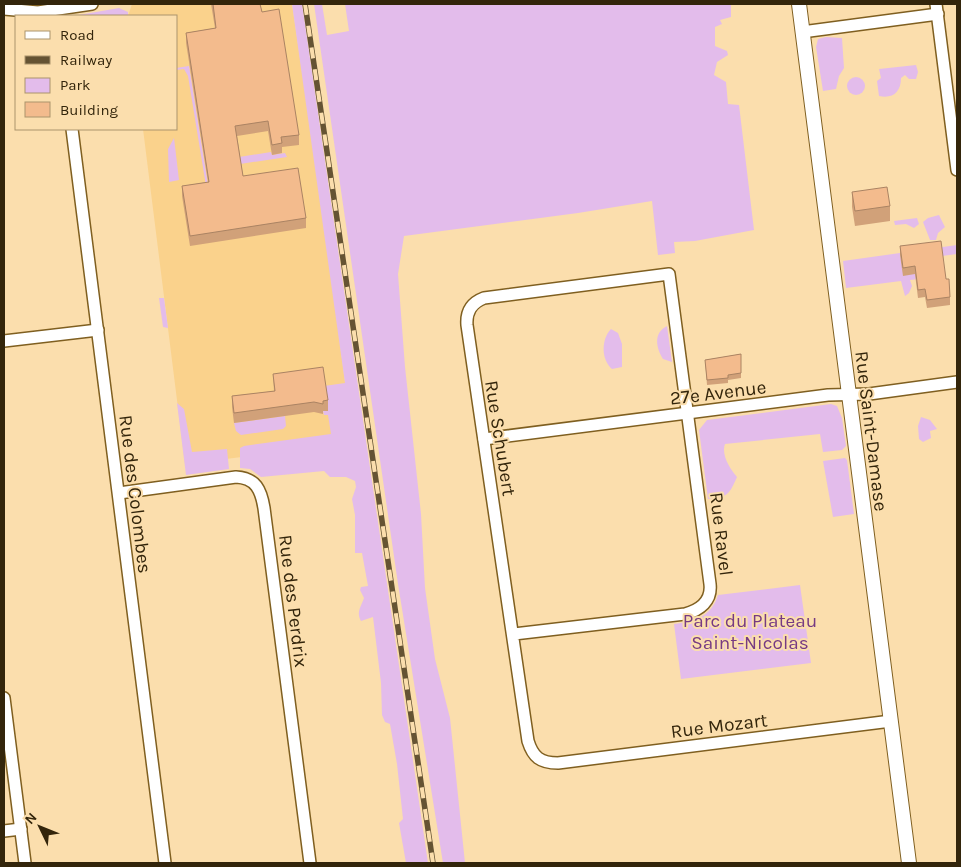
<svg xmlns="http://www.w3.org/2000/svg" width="961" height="867" font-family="Karla,sans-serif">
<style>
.built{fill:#fad28c}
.green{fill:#e3bceb}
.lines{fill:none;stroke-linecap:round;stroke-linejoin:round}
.minor-casing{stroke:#7f5f20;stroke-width:14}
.tertiary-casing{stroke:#7f5f20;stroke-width:16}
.minor{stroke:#fff;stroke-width:11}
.tertiary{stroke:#fff;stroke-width:14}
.rail-casing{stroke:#655333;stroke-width:5.5}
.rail{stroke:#fbdead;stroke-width:4;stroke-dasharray:11;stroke-linecap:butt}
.wall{fill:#d1a179}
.building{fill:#f3bb8d;stroke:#aa8363}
.labels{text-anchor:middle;stroke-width:4;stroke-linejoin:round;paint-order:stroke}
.street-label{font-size:19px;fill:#33250b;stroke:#fbdead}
.park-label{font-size:19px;fill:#763a83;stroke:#fbdead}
</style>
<rect width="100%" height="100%" fill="#fbdead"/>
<path class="built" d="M132,4h160l29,195 32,244 -168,21 -42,-335h33v-113h-48z"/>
<g class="green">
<path d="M292,4h10l126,859h-22l-7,-40 4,-4 -6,-55 -7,-40 -5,-2 -3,-7 -1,-32 -8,-66 -12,4c-5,-9 0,-14 3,-23l-4,-8 1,-3 7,-1 -6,-33h-7v-38l-3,-16 4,-12 -1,-6 -9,-4h-16l-6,-6 -63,6 -11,-8 -10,-1v-20l4,-2 87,-12 -3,-19h-4l-1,-4h4l-3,-25 21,-3z"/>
<path d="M314,4h8l5,31 22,-4 -4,-27h386v13l-11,3 2,4 -7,3v19l12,5 1,4 -11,7 -3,13 12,7 2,22 11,1 15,125 -59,11 -21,1 1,11 -17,2 -6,-54 -74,12 -174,23 -6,38 7,93 16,147 4,74 10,71 15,59 15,145h-22l-45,-279z"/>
<path d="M119,8l9,4v4h-55z"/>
<path d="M826,37l16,1 2,30 -5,8 -3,13 -13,2 -7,-44 2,-8z"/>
<path d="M916,65l2,7 -2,7h-7l-4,-4 -4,3c0,14 -8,21 -22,18l-2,-15 4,-3 -2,-9z"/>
<path d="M189,66l19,119 -2,1 -18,-110 -4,-7 -8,1v-2z"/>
<circle cx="856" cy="86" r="9"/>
<path d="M174,138l5,42 -10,2 -1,-33z"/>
<path d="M271,152l1,3 13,-2 2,4 -47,7 -1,-7z"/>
<path d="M939,215l6,12 -7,6 -2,7h-6l-7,-18 5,-4z"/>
<path d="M917,218l2,6 -5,4 -8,-4 -11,1 -1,-4z"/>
<path d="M957,245v9l-15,2 -20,18 22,2 -34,4 2,6 -3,7 -4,3 -4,-15 -55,7 -3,-27z"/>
<path d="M159,298h5l4,30 -5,-1z"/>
<path d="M667,326l5,36 -9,-3c-7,-11 -10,-26 4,-33z"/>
<path d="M611,329l7,4 4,11v23l-10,2c-11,-9 -11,-30 -1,-40z"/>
<path d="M177,403l7,6 8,43 35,-3 2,20 -43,6z"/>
<path d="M831,404l6,2 5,12 4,28 -4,4 -19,2 -3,-18 -95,10c-4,11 5,25 12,33 -8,18 -9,20 -29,22l-9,-69 8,-10z"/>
<path d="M285,416l1,10 -3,3 -42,6 -5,-4 -2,-8z"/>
<path d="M921,417l9,3 7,9 -7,2 1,7 -8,4 -4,-3 -1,-13z"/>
<path d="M845,458l2,2 7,54 -21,3 -10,-56z"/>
<path d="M800,585l11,78 -130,16 -7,-55c21,-3 37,-7 44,-29z"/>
</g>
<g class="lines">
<defs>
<g id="minor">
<path d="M936,4l21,166"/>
<path d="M4,9l34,3 54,-8"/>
<path d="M802,32l136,-18"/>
<path d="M72,129l93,734"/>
<path d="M4,341l94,-11"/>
<path d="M484,439l344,-44 41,-1 88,-12"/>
<path d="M119,493l117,-16c20,1 25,13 28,31l46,355"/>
<path d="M514,634l171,-20c15,-4 27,-13 25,-30l-41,-310 -185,24c-13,5 -18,14 -17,27l61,416c5,16 12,22 30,22l333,-42"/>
<path d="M4,698l21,165"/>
<path d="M4,831l17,-2"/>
</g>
<path id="tertiary" d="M799,4l110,859"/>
</defs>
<use href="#minor" class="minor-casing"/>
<use href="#tertiary" class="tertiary-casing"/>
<use href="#minor" class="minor"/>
<use href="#tertiary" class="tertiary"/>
<defs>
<path id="rail" d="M305,4l128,859"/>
</defs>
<use href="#rail" class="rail-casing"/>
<use href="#rail" class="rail"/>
</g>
<g class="wall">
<path d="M211,4h49l2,8 37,123v10l-17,2v6l-10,2 -4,-24 -31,5 6,40 63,42v10l-116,18 -8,-50v-10l26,-4 -22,-139v-10l29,-5z"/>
<path d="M852,192l38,14v15l-35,5 -3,-19z"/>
<path d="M900,246l46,33 4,18v8l-23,3 -2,-11 -7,1 -3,-24 -12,2 -3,-21z"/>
<path d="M741,354v24l-13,2v3l-21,2 -2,-25z"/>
<path d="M273,374l55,26v11h-5v3l-9,-2 -80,11 -2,-16v-11l42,-5z"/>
</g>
<g class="building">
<path d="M213,4h47l2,8 17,-3 20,126 -18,2 1,6 -10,2 -4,-24 -33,5 8,50 55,-8 8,50 -116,18 -8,-50 27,-4 -23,-149 30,-5z"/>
<path d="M887,187l3,19 -35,5 -3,-19z"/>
<path d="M941,241l5,38h3l1,18 -23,3 -2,-11 -7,1 -3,-24 -12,2 -3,-22z"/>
<path d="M741,354v19l-13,2v3l-21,2 -2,-20z"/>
<path d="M323,367l5,33 -5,1v3l-9,-2 -80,11 -2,-17 43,-5 -2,-17z"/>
</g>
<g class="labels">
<g class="street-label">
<text transform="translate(718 392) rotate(-7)" y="7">27e Avenue</text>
<text transform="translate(872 431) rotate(83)" y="7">Rue Saint-Damase</text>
<text transform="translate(501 438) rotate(81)" y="7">Rue Schubert</text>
<text transform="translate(136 494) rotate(83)" y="7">Rue des Colombes</text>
<text transform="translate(722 534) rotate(83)" y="7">Rue Ravel</text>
<text transform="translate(294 601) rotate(83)" y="7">Rue des Perdrix</text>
<text transform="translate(719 725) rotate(-7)" y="7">Rue Mozart</text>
</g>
<g class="park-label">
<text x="750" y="627">Parc du Plateau<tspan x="750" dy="22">Saint-Nicolas</tspan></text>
</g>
</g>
<rect width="961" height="867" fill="none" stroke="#33250b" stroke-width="10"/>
<rect x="15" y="15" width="162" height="115" fill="#fbdead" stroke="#ab946c"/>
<rect x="25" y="31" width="25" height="8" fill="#ffffff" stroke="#ab946c"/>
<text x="60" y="40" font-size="15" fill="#33250b">Road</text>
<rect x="25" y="56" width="25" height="8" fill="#655333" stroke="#ab946c"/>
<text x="60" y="65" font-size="15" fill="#33250b">Railway</text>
<rect x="25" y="78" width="25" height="15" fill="#e3bceb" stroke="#ab946c"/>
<text x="60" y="90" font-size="15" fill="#33250b">Park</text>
<rect x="25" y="102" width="25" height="15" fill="#f3bb8d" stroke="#ab946c"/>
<text x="60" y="115" font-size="15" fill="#33250b">Building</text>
<g transform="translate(40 827) rotate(313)" stroke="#fbdead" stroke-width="4" paint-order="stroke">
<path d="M0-4L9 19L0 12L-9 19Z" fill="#33250b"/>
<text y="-8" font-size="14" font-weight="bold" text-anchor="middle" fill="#33250b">N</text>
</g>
</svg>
